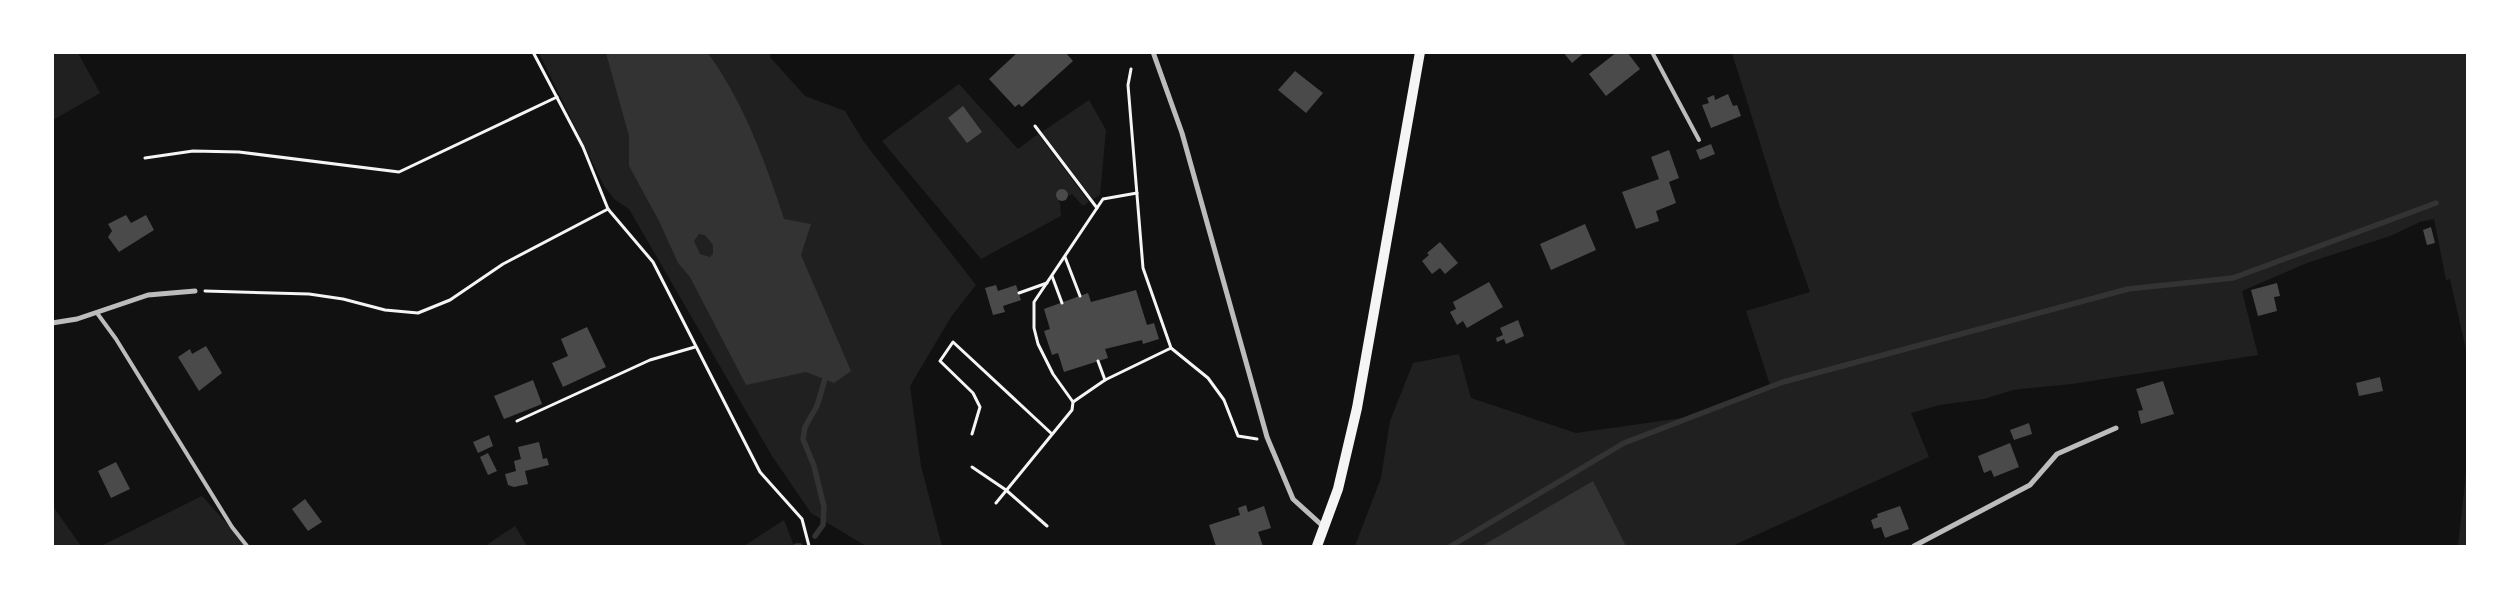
<svg xmlns="http://www.w3.org/2000/svg" width="2520" height="599" font-family="'Nunito Sans',sans-serif">
<style>
.green{fill:#202020}
.water{fill:#333;fill-rule:evenodd}
.lines{fill:none;stroke-linecap:round;stroke-linejoin:round}
.stream{stroke:#333;stroke-width:5.5}
.building{fill:#4a4a4a}
.path{stroke:#f5f5f5;stroke-width:3}
.service{stroke:#bcbcbc;stroke-width:4}
.minor{stroke:#bcbcbc;stroke-width:5}
.secondary{stroke:#f5f5f5;stroke-width:10}
</style>
<rect width="100%" height="100%" fill="#111"/>
<g class="green">
<path d="M53,52l25,1 22,40 -47,27z"/>
<path d="M539,53h232l-1,4 35,39 40,15 19,31 112,143 -25,32 -41,69 11,80 21,80h-76l-55,-33 -39,-57 -143,-247 -15,-10 -10,-13z"/>
<path d="M1732,53h735v301l-17,-75 -4,1 -12,-61 -14,3 -30,14 -83,27 -65,28 16,64 -186,29 -59,6 -29,9 -44,6 -29,8 18,44 -197,89h-377l26,-68 9,-57 23,-58 46,-9 12,44 105,35 127,-18 68,-27 -25,-77 64,-19 -31,-88z"/>
<path d="M959,84l59,65 20,-15 51,68 -6,4 -11,-12 -3,2 -4,-6h-5l-4,4 4,9 1,13 -80,43 -99,-118z"/>
<path d="M1089,100l17,30 -6,65 -7,4 -51,-67z"/>
<path d="M2467,465v81h-9z"/>
<path d="M202,496l45,50h-146z"/>
<path d="M52,505l29,41h-28z"/>
<path d="M784,520l10,26h-50z"/>
<path d="M515,526l12,20h-42z"/>
</g>
<g class="water">
<path d="M606,53h102c36,50 57,108 76,166l27,5 -10,31 50,116 -17,12 -28,-11 -60,13 -56,-108 -12,-14 -19,-42 -30,-55v-30zM699,234l6,1 8,10v9l-3,3 -10,-3 -6,-13z"/>
<path d="M1593,481l33,65h-144z"/>
</g>
<g class="lines">
<g class="stream">
<path d="M815,536l8,-11 1,-18 -10,-41 -11,-27 2,-12 12,-21 8,-27"/>
<path d="M796,546h4"/>
<path d="M1451,546l173,-103 159,-61 345,-93 105,-11 203,-75"/>
</g>
</g>
<g class="building">
<path d="M1018,52h47l8,9 -51,46 -3,-3 -4,3 -26,-28z"/>
<path d="M1563,52h22l-13,11z"/>
<path d="M1617,52h10l13,17 -34,27 -17,-22z"/>
<path d="M1295,71l28,22 -17,20 -28,-23z"/>
<path d="M1728,94l5,12 4,-1 4,11 -30,12 -9,-23 7,-2 -2,-5 7,-3 1,5z"/>
<path d="M963,106l19,26 -15,11 -19,-25z"/>
<path d="M1711,144l4,10 -15,6 -4,-10z"/>
<path d="M1669,150l10,28 -10,4 7,21 -20,8 3,10 -23,8 -14,-37 37,-13 -8,-22z"/>
<circle cx="1062" cy="195" r="6"/>
<path d="M126,215l5,8 15,-8 8,15 -35,22 -11,-15 4,-6 -4,-7z"/>
<path d="M1585,224l11,26 -45,20 -11,-26z"/>
<path d="M2431,227l4,16 -8,2 -4,-15z"/>
<path d="M1440,242l18,21 -13,11 -5,-6 -8,6 -10,-13 7,-6 -2,-2z"/>
<path d="M1489,282l14,25 -36,21 -4,-7 -6,4 -7,-13 6,-3 -3,-7z"/>
<path d="M2277,283l3,13 -6,1 3,14 -19,5 -7,-26z"/>
<path d="M996,285l2,6 18,-6 5,15 -18,6 2,6 -12,3 -8,-27z"/>
<path d="M1136,290l11,35 7,-2 5,16 -16,5 -1,-4 -37,9 3,9 -44,14 -6,-19 -6,2 -8,-24 6,-2 -6,-20 44,-16 3,9z"/>
<path d="M1518,320l6,16 -18,8 -2,-5 -7,3 -1,-4 7,-3 -3,-7z"/>
<path d="M587,327l19,40 -43,20 -11,-24 16,-7 -7,-17z"/>
<path d="M206,346l16,27 -23,18 -21,-34 12,-8 2,5z"/>
<path d="M2380,377l3,14 -24,5 -3,-13z"/>
<path d="M533,380l9,24 -38,15 -10,-23z"/>
<path d="M2163,381l11,33 -33,10 -3,-13 5,-1 -7,-21z"/>
<path d="M2029,423l3,11 -18,6 -4,-10z"/>
<path d="M489,435l4,11 -15,7 -5,-11z"/>
<path d="M539,442l4,17 4,-1 2,7 -24,6 3,13 -14,3 -6,-2 -3,-11 11,-3 -2,-10 7,-2 -3,-12z"/>
<path d="M2010,443l9,24 -25,10 -3,-7 -7,3 -6,-17z"/>
<path d="M488,453l9,18 -9,4 -8,-18z"/>
<path d="M116,462l14,27 -19,9 -13,-27z"/>
<path d="M305,499l17,23 -14,9 -16,-22z"/>
<path d="M1246,505l2,7 16,-6 7,22 -13,4 5,14h-47l-7,-21 31,-10 -2,-7z"/>
<path d="M1900,506l9,23 -24,9 -4,-11 -7,2 -3,-9 7,-3 -1,-3z"/>
</g>
<g class="lines">
<g class="path">
<path d="M533,52l50,95 25,62 45,53 107,210 42,47 7,27"/>
<path d="M1035,126l62,82"/>
<path d="M145,158l48,-7 46,1 160,20 158,-75"/>
<path d="M1065,257l15,39"/>
<path d="M1052,276l10,27"/>
<path d="M205,291l104,3 34,5 42,11 33,3 32,-13 53,-36 105,-55"/>
<path d="M1019,293l28,-10"/>
<path d="M1171,348l37,30 16,22 14,36 19,3"/>
<path d="M1098,361l7,19"/>
<path d="M1073,402l32,-22 66,-32 -28,-80 -15,-183 3,-16"/>
<path d="M517,421l133,-61 45,-13"/>
<path d="M972,434l8,-27 -7,-14 -33,-32 13,-19 99,92"/>
<path d="M972,467l34,23 41,36"/>
<path d="M996,503l76,-93 1,-8 -20,-28 -15,-30 -4,-16v-26l69,-103 34,-6"/>
</g>
<g class="service">
<path d="M1652,52l47,88"/>
<path d="M97,313l19,26 116,188 15,19"/>
</g>
<g class="minor">
<path d="M1153,52l29,81 85,304 26,62 32,29"/>
<path d="M52,323l25,-4 71,-24 47,-4"/>
<path d="M1914,546l116,-61 27,-31 59,-26"/>
</g>
<path class="secondary" d="M1317,546l21,-57 19,-81 63,-356"/>
</g>
<rect width="2520" height="599" fill="none" stroke="#ffffff" stroke-width="108"/>
</svg>
